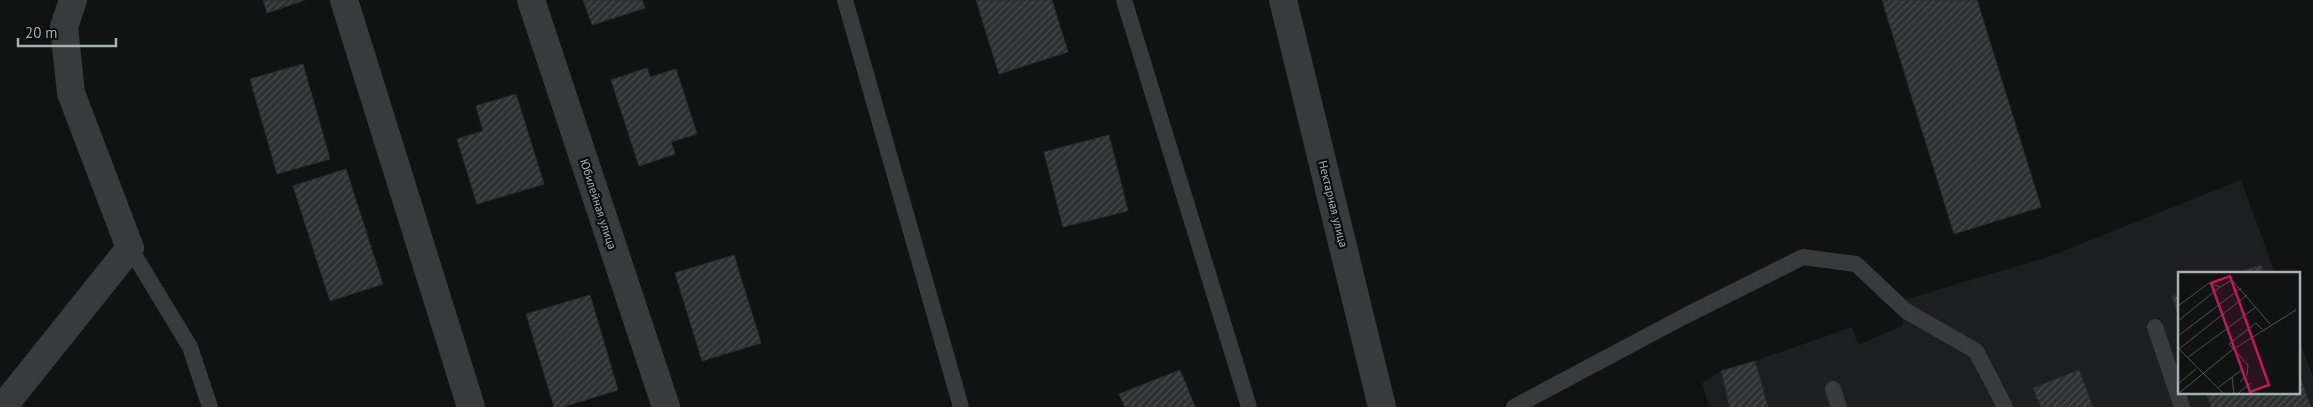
<svg xmlns="http://www.w3.org/2000/svg" width="2313" height="407" font-family="'PT Sans',sans-serif">
<style>
.built{fill:#1d1e1f}
.building{fill:url(#building-hatch);stroke:#2b2d2e}
.lines{fill:none;stroke-linecap:round;stroke-linejoin:round}
.service{stroke:#373b3c;stroke-width:16}
.minor{stroke:#373b3c;stroke-width:28}
.labels{text-anchor:middle;stroke-width:4.5;stroke-linejoin:round;paint-order:stroke}
.street-label{font-size:12px;fill:#a3b1b1;stroke:#0c0d0d}
.inset-road{fill:none;stroke:#4b5252;stroke-width:1}
.view{fill:#c2185b;fill-opacity:0.15;stroke:#c2185b;stroke-width:2.5}
.inset-edge{fill:none;stroke:#a3b1b1;stroke-width:2.5}
</style>
<defs>
<pattern id="building-hatch" width="6" height="6" patternUnits="userSpaceOnUse" patternTransform="scale(1.25)"><rect width="6" height="6" fill="#2e3031"/><path d="M-1 1l2-2M0 6l6-6M5 7l2-2" fill="none" stroke="#494c4c"/></pattern>
</defs>
<rect width="100%" height="100%" fill="#111212"/>
<path class="built" d="M2241,180l34,93h-96v120h120v-54l14,38v30h-604l-7,-24 19,-12 34,-10 97,-34 6,18 44,-19 5,-27 144,-43z"/>
<g class="building">
<path d="M263,0h42l-38,13z"/>
<path d="M583,0h59l3,8 -53,17z"/>
<path d="M976,0h76l16,52 -69,22z"/>
<path d="M1882,0h95l64,207 -87,27z"/>
<path d="M303,64l27,95 -53,15 -27,-95z"/>
<path d="M647,68l3,9 26,-8 21,65 -26,8 4,12 -36,12 -28,-86z"/>
<path d="M516,94l28,90 -67,20 -20,-65 26,-8 -7,-25z"/>
<path d="M1109,135l19,76 -65,16 -19,-75z"/>
<path d="M346,169l37,115 -53,17 -37,-115z"/>
<path d="M734,255l27,88 -59,18 -27,-88z"/>
<path d="M2261,265l3,8h-27z"/>
<path d="M2179,294v24l-7,-22z"/>
<path d="M590,295l28,95 -55,17h-9l-28,-93z"/>
<path d="M1755,361l13,46h-38l-9,-36z"/>
<path d="M1180,370l15,37h-70l-6,-13z"/>
<path d="M2079,370l14,37h-52l-8,-19z"/>
<path d="M2299,374l12,33h-100l-5,-14h93z"/>
</g>
<g class="lines">
<g class="service">
<path d="M845,0l116,407"/>
<path d="M1124,0l125,407"/>
<path d="M130,248l60,99 20,60"/>
<path d="M2155,327l27,80"/>
<path d="M1833,389l6,18"/>
<path d="M1514,407l171,-91 118,-59 53,7 50,47 70,40 29,56"/>
</g>
<g class="minor">
<path d="M344,0l127,407"/>
<path d="M531,0l135,407"/>
<path d="M1283,0l99,407"/>
<path d="M3,407l127,-159 -59,-155 -7,-66 9,-27"/>
</g>
</g>
<g class="labels">
<g class="street-label">
<text transform="translate(598 204) rotate(72)" y="4">Юбилейная улица</text>
<text transform="translate(1333 204) rotate(76)" y="4">Нектарная улица</text>
</g>
</g>
<g transform="translate(2178 272)">
<rect width="122" height="122" fill="#111212"/>
<path class="inset-road" d="M0,34l31,-23 11,4 12,-7 38,44M0,49l42,-34M0,64l63,-48M0,76l46,46M1,77l68,-54M9,86l69,-51M54,105l2,17M62,110l7,-7 1,-10 -19,-21 27,-21 6,6M0,112l18,-15M41,115l24,-18M0,122l54,-44 64,-40M59,122l14,-11"/>
<path class="view" d="M52,4l39,109 -19,7 -39,-109z"/>
<rect width="122" height="122" class="inset-edge"/>
</g>
<path d="M18 38v8h98v-8" fill="none" stroke="#a3b1b1" stroke-width="2.5"/>
<text x="25" y="38" font-size="15" fill="#a3b1b1" stroke="#0c0d0d" stroke-width="4" paint-order="stroke">20 m</text>
</svg>
